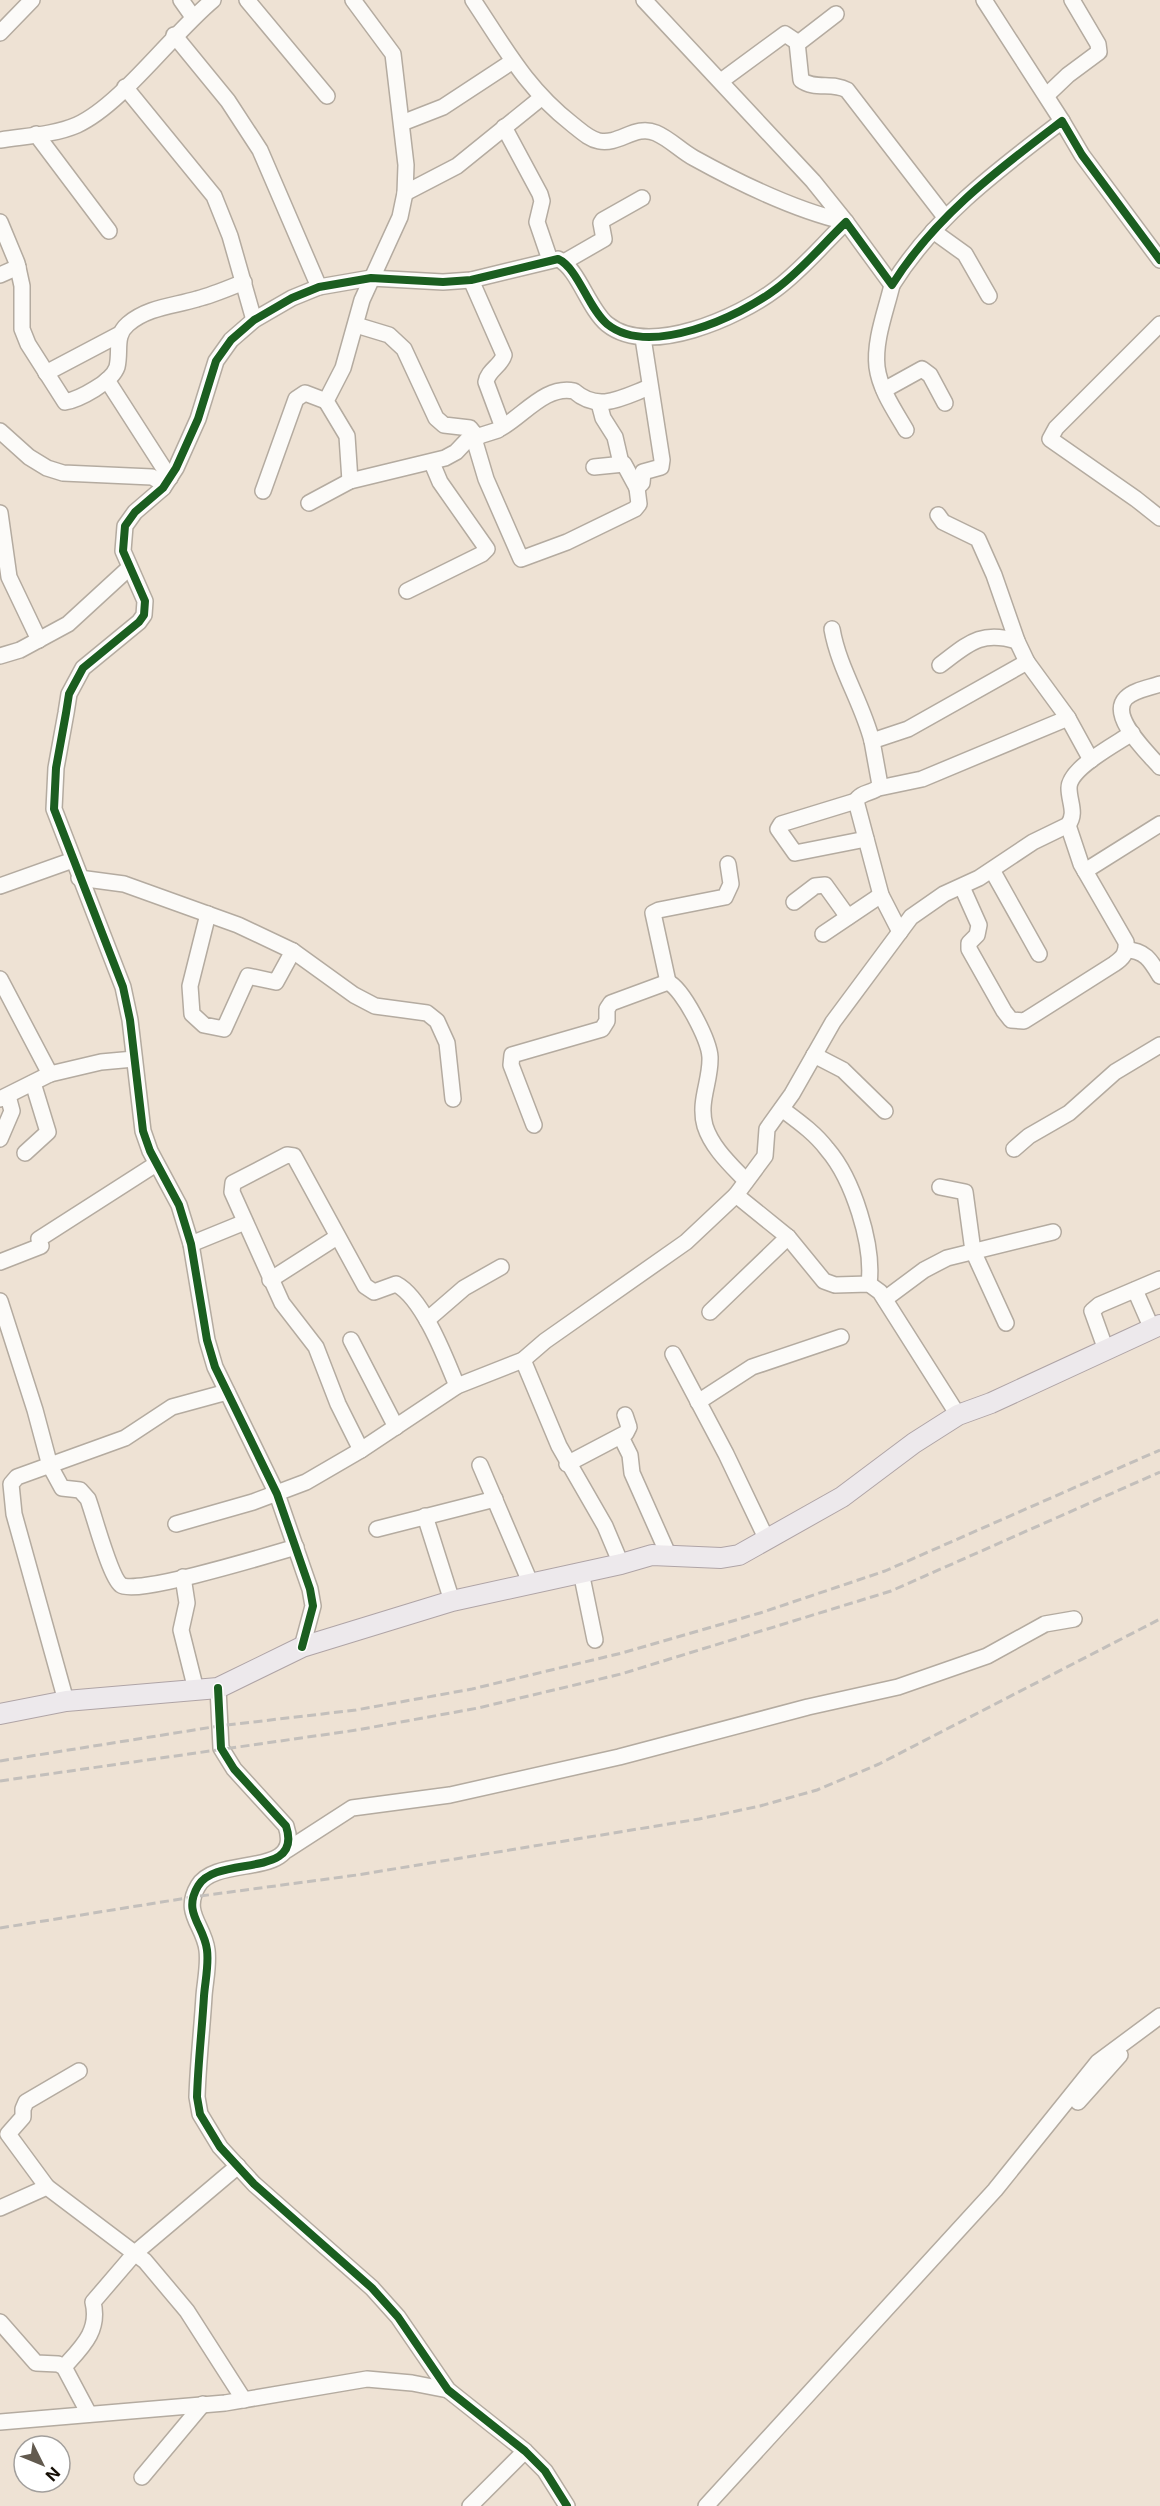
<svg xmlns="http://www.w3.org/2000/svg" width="1160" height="2506" font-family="Inter,sans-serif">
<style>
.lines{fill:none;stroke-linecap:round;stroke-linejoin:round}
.minor-casing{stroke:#b4aba0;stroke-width:18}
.major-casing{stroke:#afa4a6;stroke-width:22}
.minor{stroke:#fcfbf9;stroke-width:15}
.major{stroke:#ede9ec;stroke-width:20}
.rail{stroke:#c3bfbb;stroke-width:3;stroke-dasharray:9 4.5;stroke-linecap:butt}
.cycleway-casing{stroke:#fff;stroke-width:11}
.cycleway{stroke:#1b5e20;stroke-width:8}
</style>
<rect width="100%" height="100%" fill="#eee2d4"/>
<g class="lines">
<defs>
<g id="minor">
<path d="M181,0l12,17"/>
<path d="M247,0l80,96"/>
<path d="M473,0c32,48 53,88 99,124 9,7 17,15 27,17 21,4 36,-17 57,-8 14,6 25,18 38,25 47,26 100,52 152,64l-33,-41 -169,-181"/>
<path d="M984,0l78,121"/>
<path d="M0,33l32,-33"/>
<path d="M174,35l54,66 32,49 59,137"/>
<path d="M797,42l4,38c13,10 32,2 46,10l98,127"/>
<path d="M721,81l64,-47 12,8 4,-1 35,-27"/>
<path d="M125,87l89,109 16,40 24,84"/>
<path d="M1047,95l21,-20 31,-23 -1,-8 -26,-44"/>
<path d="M402,123l41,-16 70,-46"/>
<path d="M504,127l36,67 2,7 -5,21 13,38"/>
<path d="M36,134l73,97"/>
<path d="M0,140c25,-4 54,-5 77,-15 44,-20 95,-91 136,-125"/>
<path d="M405,193l52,-27 84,-68"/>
<path d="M0,222l17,41 5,23v43l6,15 37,58c15,-3 47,-20 52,-35 4,-16 -3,-31 11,-43 20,-17 46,-18 69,-25 16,-4 32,-11 47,-17"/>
<path d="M933,231l32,23 24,42"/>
<path d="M564,262l40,-23 -3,-16 2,-3 39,-22"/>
<path d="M0,275l18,-8"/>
<path d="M471,280l33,75c-3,11 -16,15 -18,27l16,43 -4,5 -19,6 -4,6 11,37 35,80 46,-17 68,-33 4,-5 -2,-16 5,-5 1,-11 18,-5 1,-7 -19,-122"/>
<path d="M892,285c-6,26 -18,55 -15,82 3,23 18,44 29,63"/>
<path d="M1160,324l-104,104 -6,11 86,60 24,19"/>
<path d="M356,325l33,10 15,14 32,69 8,7 26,3 7,9"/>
<path d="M46,373l74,-39"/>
<path d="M107,380l63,98"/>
<path d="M884,390l38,-21 8,6 15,28"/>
<path d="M599,403l4,15 12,19 6,26"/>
<path d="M501,428c23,-13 45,-43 73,-37 25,22 49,6 76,-4"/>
<path d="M0,431l29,26 18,11 16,5 89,4 7,4 4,7"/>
<path d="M594,467l30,-3 13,24"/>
<path d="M350,481l-3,-45 -21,-35 17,-33 19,-68 38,-83 5,-24 1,-28 -13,-111 -40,-54"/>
<path d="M263,491l33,-92 9,-6 21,8"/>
<path d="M309,503l41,-22 95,-23 11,-6 18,-19"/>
<path d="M0,513l9,64 30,63"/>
<path d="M938,515l5,7 35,17 16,36 23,66 10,21 41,56 23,42"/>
<path d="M407,591l75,-37 5,-5 -47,-67 -8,-19"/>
<path d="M832,629c7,40 30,73 40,112"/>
<path d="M0,656l20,-6 48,-26 61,-56"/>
<path d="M940,665c28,-21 40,-35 77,-24"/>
<path d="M1160,684c-11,4 -26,6 -34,14 -18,18 22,55 34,69"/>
<path d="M879,788l43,-9 146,-61"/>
<path d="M856,801l-75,23 -3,5 17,24 71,-14"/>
<path d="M992,870l47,84"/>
<path d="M1085,871l75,-47"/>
<path d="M79,878l45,6 114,41 55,26 61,44 21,11 52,7 10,8 10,22 6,56"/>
<path d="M0,886l73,-26"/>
<path d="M962,887l17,38 -2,10 -8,8v6l35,62 7,9 13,1 90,-57c9,-6 13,-11 12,-22l-45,-78 -13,-39"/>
<path d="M794,902l21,-16 10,-1 23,32"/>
<path d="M208,914l-18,72 2,28 12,11 20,4 24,-53 28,6 17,-31"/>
<path d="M900,932l-19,-37 -25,-94c5,-10 19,-7 24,-16l-8,-44 36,-12 119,-67"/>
<path d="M823,934l58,-39"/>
<path d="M1126,950c19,0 25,11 34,26"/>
<path d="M0,979l50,95"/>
<path d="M668,982l-15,-69 6,-3 66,-13 6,-13 -3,-20"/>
<path d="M814,1055l29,15 42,41"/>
<path d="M0,1099l50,-25 51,-12 33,-3"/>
<path d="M782,1109c16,12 33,24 45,40 26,30 47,96 42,135"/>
<path d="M534,1125l-23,-60 1,-10 90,-26 5,-8v-12l4,-6 57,-21c15,7 41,58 42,75 1,24 -12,44 -5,69 7,22 26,39 41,55"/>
<path d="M0,1139l12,-28 -4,-15"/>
<path d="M1014,1149l15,-13 40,-23 46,-41 45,-27"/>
<path d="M25,1153l23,-21 -15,-49"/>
<path d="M940,1187l25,5 8,59 33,72"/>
<path d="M736,1195l29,-39 2,-27 25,-35 41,-72 78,-105 33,-23 35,-16 54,-36 35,-17c9,-12 1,-23 1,-37 0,-20 47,-44 63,-55"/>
<path d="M191,1244l54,-22"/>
<path d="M0,1262l41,-16 -2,-7 117,-75"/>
<path d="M270,1280l67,-43"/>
<path d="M1135,1290l17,39"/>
<path d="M885,1299l39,-29 23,-12 106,-26"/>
<path d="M0,1301l35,109 15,56 12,22 18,2 8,9c6,16 22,78 33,86 14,11 151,-31 175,-38"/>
<path d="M710,1312l78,-75"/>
<path d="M427,1320l37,-32 37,-21"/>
<path d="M351,1340l45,87"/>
<path d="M1106,1350l-14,-39 7,-6 61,-26"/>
<path d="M673,1354l53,100 41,86"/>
<path d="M523,1360l36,86 46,80 16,38"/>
<path d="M698,1402l54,-35 89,-30"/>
<path d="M621,1437l9,18 2,18 36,81"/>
<path d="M361,1450l-23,-46 -22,-57 -34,-44 -50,-111 1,-9 54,-28 7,1 71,130 9,6 22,-8c27,14 50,75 61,102"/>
<path d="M567,1464l59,-31 3,-6 -4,-12"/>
<path d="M480,1465l50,117"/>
<path d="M425,1516l27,85"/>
<path d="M176,1524l77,-22 53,-20 55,-32 96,-64 66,-26 22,-19 141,-99 50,-47 52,42 36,44 11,4 34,-1 11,8 78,123"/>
<path d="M377,1529l118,-30"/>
<path d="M581,1572l14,68"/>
<path d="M183,1577l4,26 -6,27 15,60"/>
<path d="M302,1647l11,-41 -3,-17 -33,-95 -62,-127 -8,-27 -16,-96 -12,-39 -29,-54 -7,-20 -13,-111 -7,-33 -69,-178 2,-41 10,-55 3,-19 14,-26 56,-46 5,-7 1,-14 -22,-50 2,-25 10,-14 28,-24 13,-20 22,-49 18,-58 15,-21 23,-20 38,-22 27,-11 52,-9 72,4 28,-2 87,-21c20,9 30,49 49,65 42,34 132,-7 169,-35 26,-19 47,-45 70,-67l46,63c43,-69 107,-116 170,-164l20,34 78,105"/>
<path d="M218,1688l3,60 13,21 52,57c18,54 -70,28 -88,60 -16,27 6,39 9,64 2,15 -2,32 -3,46 -2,34 -6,67 -7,101l3,17 20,33 34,37 118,104 26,29 50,73 77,61 20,20 22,35"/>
<path d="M66,1701l-52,-187 -3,-30 6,-7 108,-39 47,-31 55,-15"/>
<path d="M287,1850l65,-42 98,-13 169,-38 189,-50 90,-20 89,-31 58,-32 29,-5"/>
<path d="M1078,2102l42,-47"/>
<path d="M47,2187l-39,-53 15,-17v-8l3,-7 53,-31"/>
<path d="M0,2208l47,-21 98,74 42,50 57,89"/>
<path d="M0,2322l36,41 22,1 6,3 25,47"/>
<path d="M64,2367c18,-20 36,-36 29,-65l42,-49 103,-87"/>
<path d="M0,2422l225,-19 142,-24 45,4 36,7"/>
<path d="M142,2477l61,-73"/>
<path d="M470,2506l55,-55"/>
<path d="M706,2506l289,-316 103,-128 62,-46"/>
</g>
<path id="major" d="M0,1714l66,-13 152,-13 84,-41 150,-46 169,-37 31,-9 69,3 18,-3 103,-58 72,-54 44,-28 33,-12 169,-78"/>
</defs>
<use href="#minor" class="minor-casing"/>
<use href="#major" class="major-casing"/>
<use href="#minor" class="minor"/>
<use href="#major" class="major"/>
<g class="rail">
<path d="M0,1761l219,-35 137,-16 116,-21 150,-36 138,-40 125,-42 275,-121"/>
<path d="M0,1781l357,-51 121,-22 143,-34 270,-83 269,-119"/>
<path d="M0,1928l193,-31 164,-22 342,-56 61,-13 57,-16 62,-26 281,-145"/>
</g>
<defs>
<g id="cycleway">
<path d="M302,1647l11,-41 -3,-17 -33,-95 -62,-127 -8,-27 -16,-96 -12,-39 -29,-54 -7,-20 -13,-111 -7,-33 -69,-178 2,-41 10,-55 3,-19 14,-26 56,-46 5,-7 1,-14 -22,-50 2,-25 10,-14 28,-24 13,-20 22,-49 18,-58 15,-21 23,-20 38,-22 27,-11 52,-9 72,4 28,-2 87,-21c20,9 30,49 49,65 42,34 132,-7 169,-35 26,-19 47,-45 70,-67l46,63c43,-69 107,-116 170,-164l20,34 78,105"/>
<path d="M218,1688l3,60 13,21 52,57c18,54 -70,28 -88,60 -16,27 6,39 9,64 2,15 -2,32 -3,46 -2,34 -6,67 -7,101l3,17 20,33 34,37 118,104 26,29 50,73 77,61 20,20 22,35"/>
</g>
</defs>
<use href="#cycleway" class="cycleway-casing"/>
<use href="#cycleway" class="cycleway"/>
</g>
<g transform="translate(42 2464) rotate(133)"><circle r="28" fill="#ffffff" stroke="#a29f9c" stroke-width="1.5"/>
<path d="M0-4.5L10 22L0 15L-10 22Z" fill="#625a4f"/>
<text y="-9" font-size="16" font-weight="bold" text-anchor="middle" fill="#171007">N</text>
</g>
</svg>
